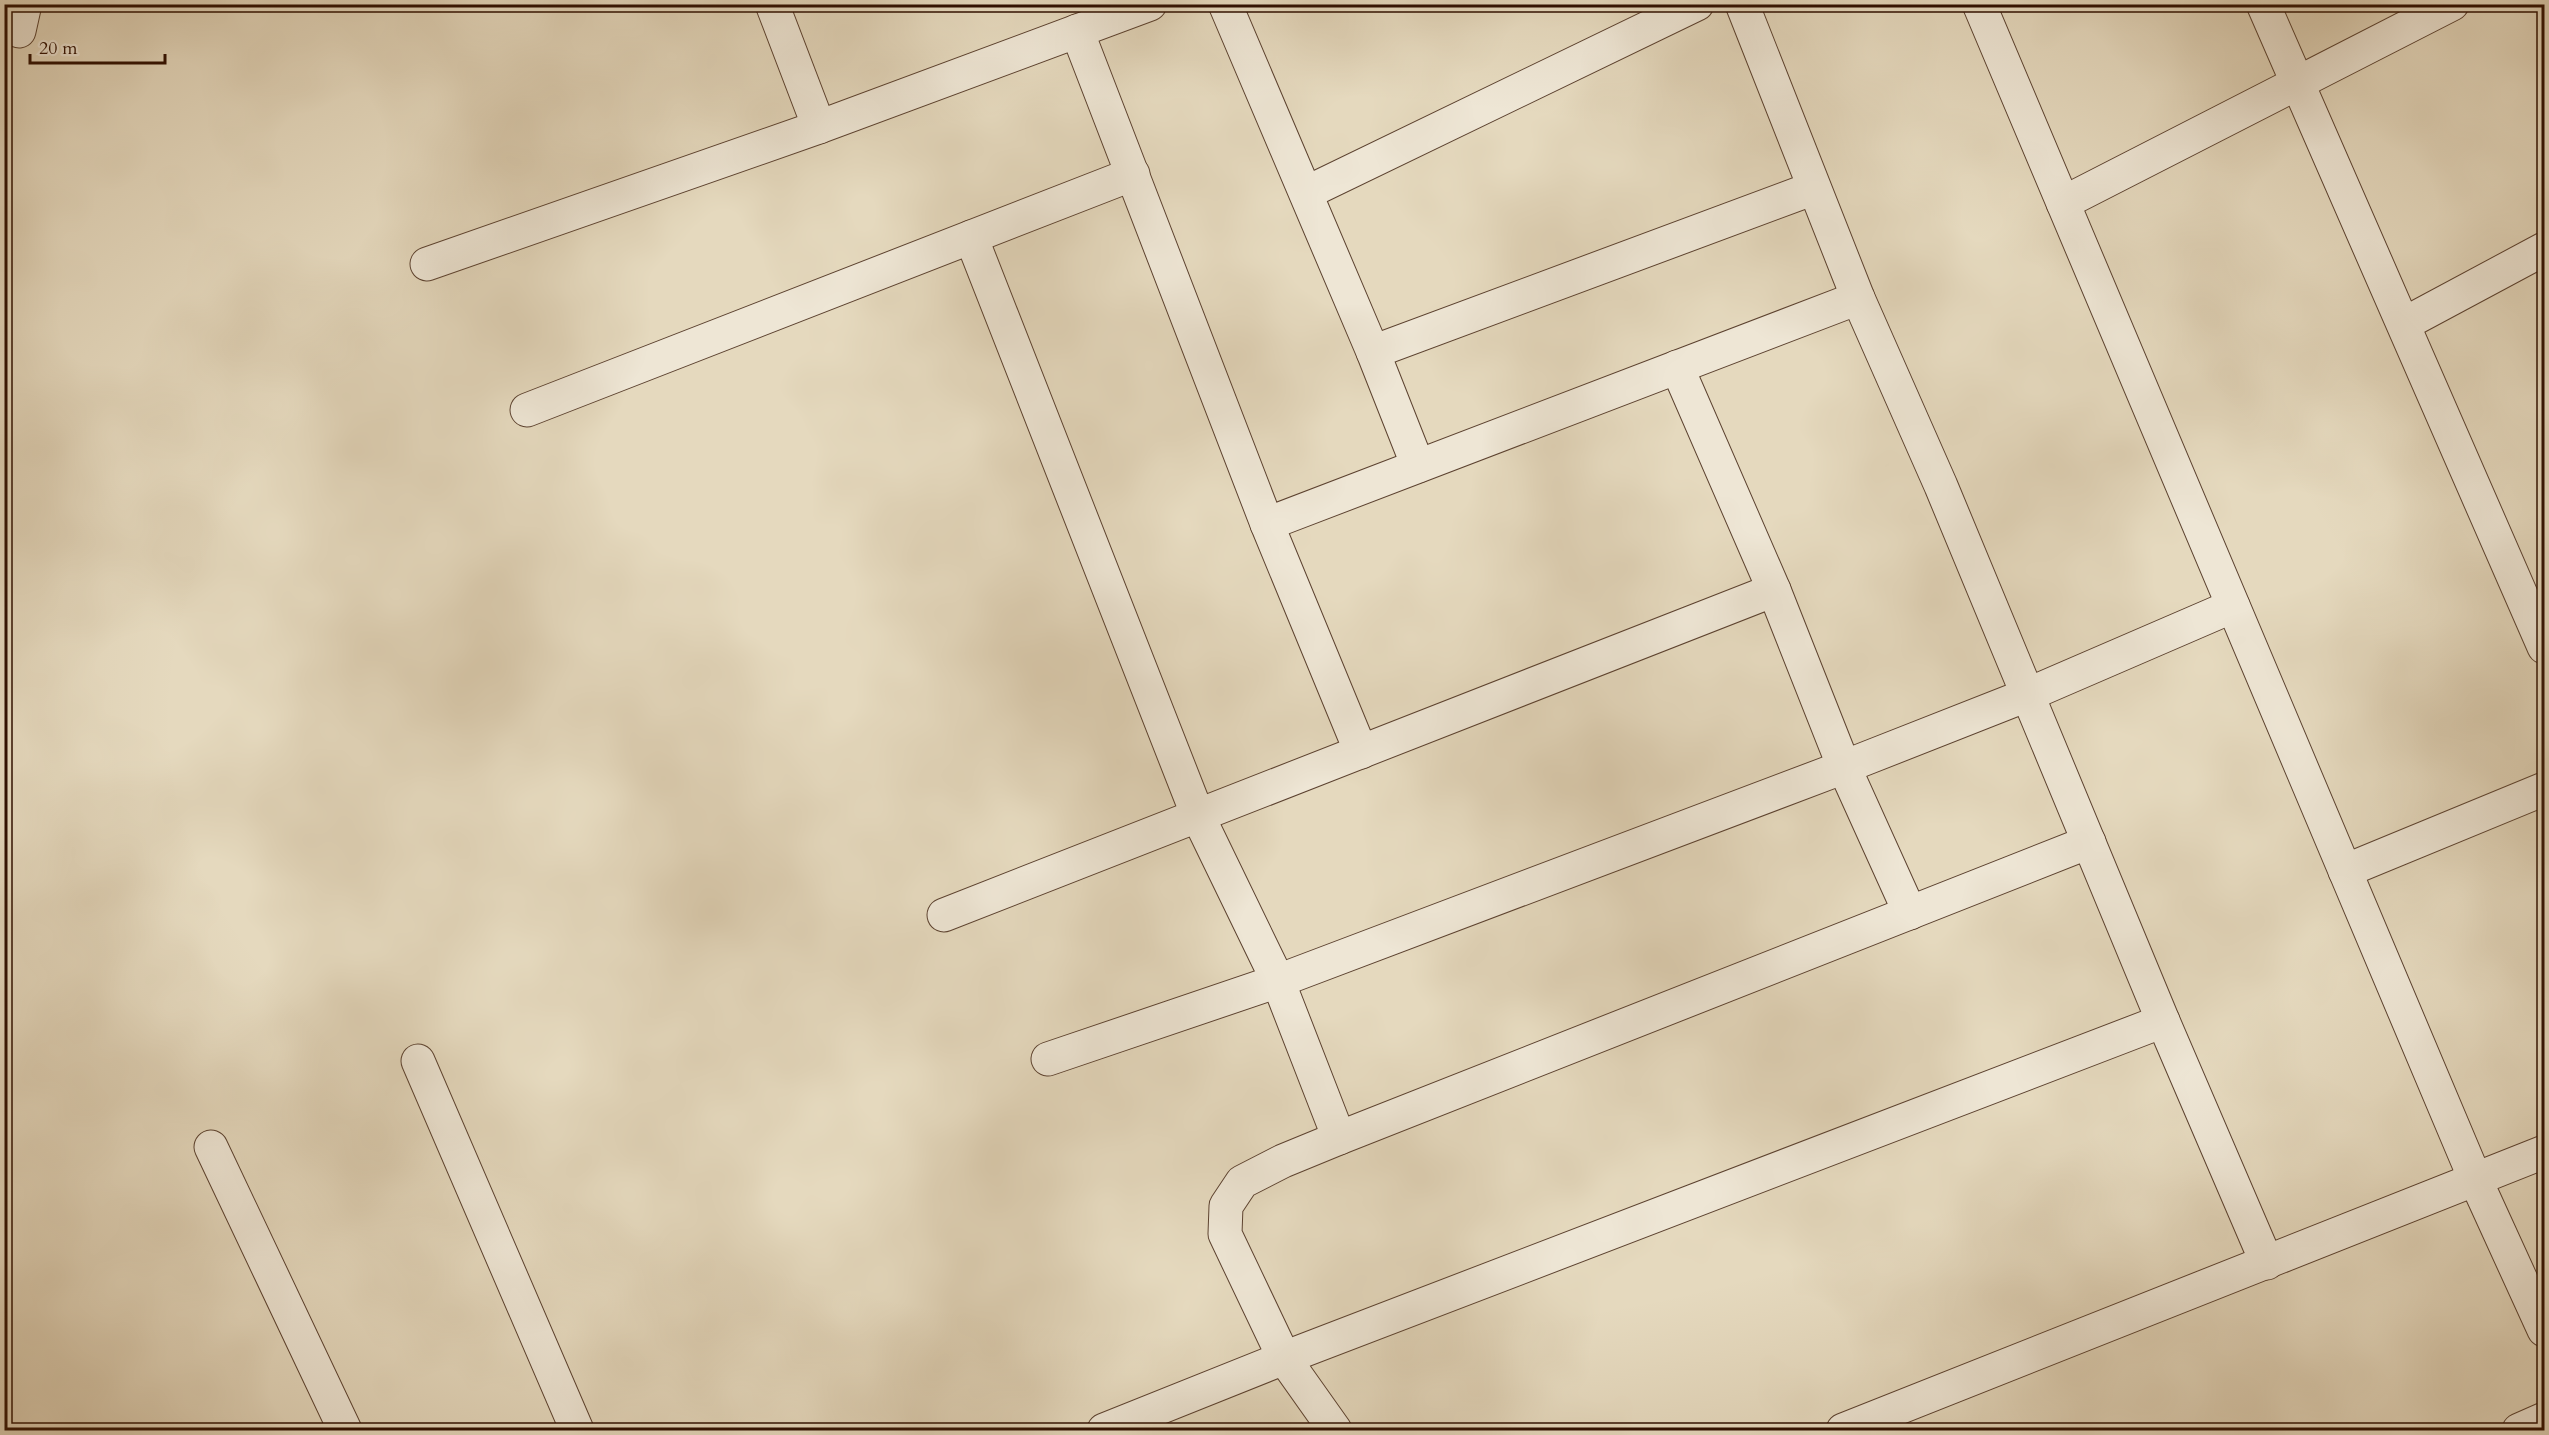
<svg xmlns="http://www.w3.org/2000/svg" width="2549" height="1435" font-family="Cardo,serif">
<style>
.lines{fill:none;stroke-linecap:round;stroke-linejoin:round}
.minor-casing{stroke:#5c4230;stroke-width:35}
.minor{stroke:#eee6d5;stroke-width:33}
</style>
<rect width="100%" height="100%" fill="#e5d9be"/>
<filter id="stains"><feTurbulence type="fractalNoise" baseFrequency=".00333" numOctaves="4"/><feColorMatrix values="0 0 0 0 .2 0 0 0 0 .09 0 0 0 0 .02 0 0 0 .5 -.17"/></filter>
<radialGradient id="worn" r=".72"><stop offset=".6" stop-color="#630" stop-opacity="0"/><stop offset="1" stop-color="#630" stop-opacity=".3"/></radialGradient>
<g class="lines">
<defs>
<g id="minor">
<path d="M772,4l47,123"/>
<path d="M1225,4l148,348 45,114"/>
<path d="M1742,4l116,294 83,188 222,535 104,242"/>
<path d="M1979,4l497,1177 68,149"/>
<path d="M2263,4l281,643"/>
<path d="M19,31l6,-27"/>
<path d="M1077,31l190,493 94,228"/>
<path d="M1306,193l391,-189"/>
<path d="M2063,203l389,-199"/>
<path d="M971,237l227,579 80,165 61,157"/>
<path d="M427,264l392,-137 331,-123"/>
<path d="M2404,324l140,-75"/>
<path d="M1373,352l441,-164"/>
<path d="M1677,367l97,223 70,177 66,146"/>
<path d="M527,410l606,-236"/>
<path d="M1267,524l591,-226"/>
<path d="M2345,871l199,-82"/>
<path d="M944,915l830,-325"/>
<path d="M1048,1059l230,-78 566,-214 183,-72 206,-89"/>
<path d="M418,1061l159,369"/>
<path d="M211,1147l134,283"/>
<path d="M1104,1430l180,-72 879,-337"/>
<path d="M1335,1430l-51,-72 -59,-124 1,-28 16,-24 41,-21 56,-23 750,-296"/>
<path d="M1843,1430l701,-278"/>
<path d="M2519,1430l25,-11"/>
</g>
</defs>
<use href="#minor" class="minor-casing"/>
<use href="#minor" class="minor"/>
</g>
<rect width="2549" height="1435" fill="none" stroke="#e5d9be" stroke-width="24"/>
<rect x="6" y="6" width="2537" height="1423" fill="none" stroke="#2f0f01" stroke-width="3"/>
<rect x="12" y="12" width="2525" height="1411" fill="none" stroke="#2f0f01" stroke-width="1.5"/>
<path d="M30 54v9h135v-9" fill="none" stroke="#2f0f01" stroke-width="3"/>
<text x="39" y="54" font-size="18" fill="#2f0f01" stroke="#eee6d5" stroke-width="4.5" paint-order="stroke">20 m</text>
<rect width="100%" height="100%" filter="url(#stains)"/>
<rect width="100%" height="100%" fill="url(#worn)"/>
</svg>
